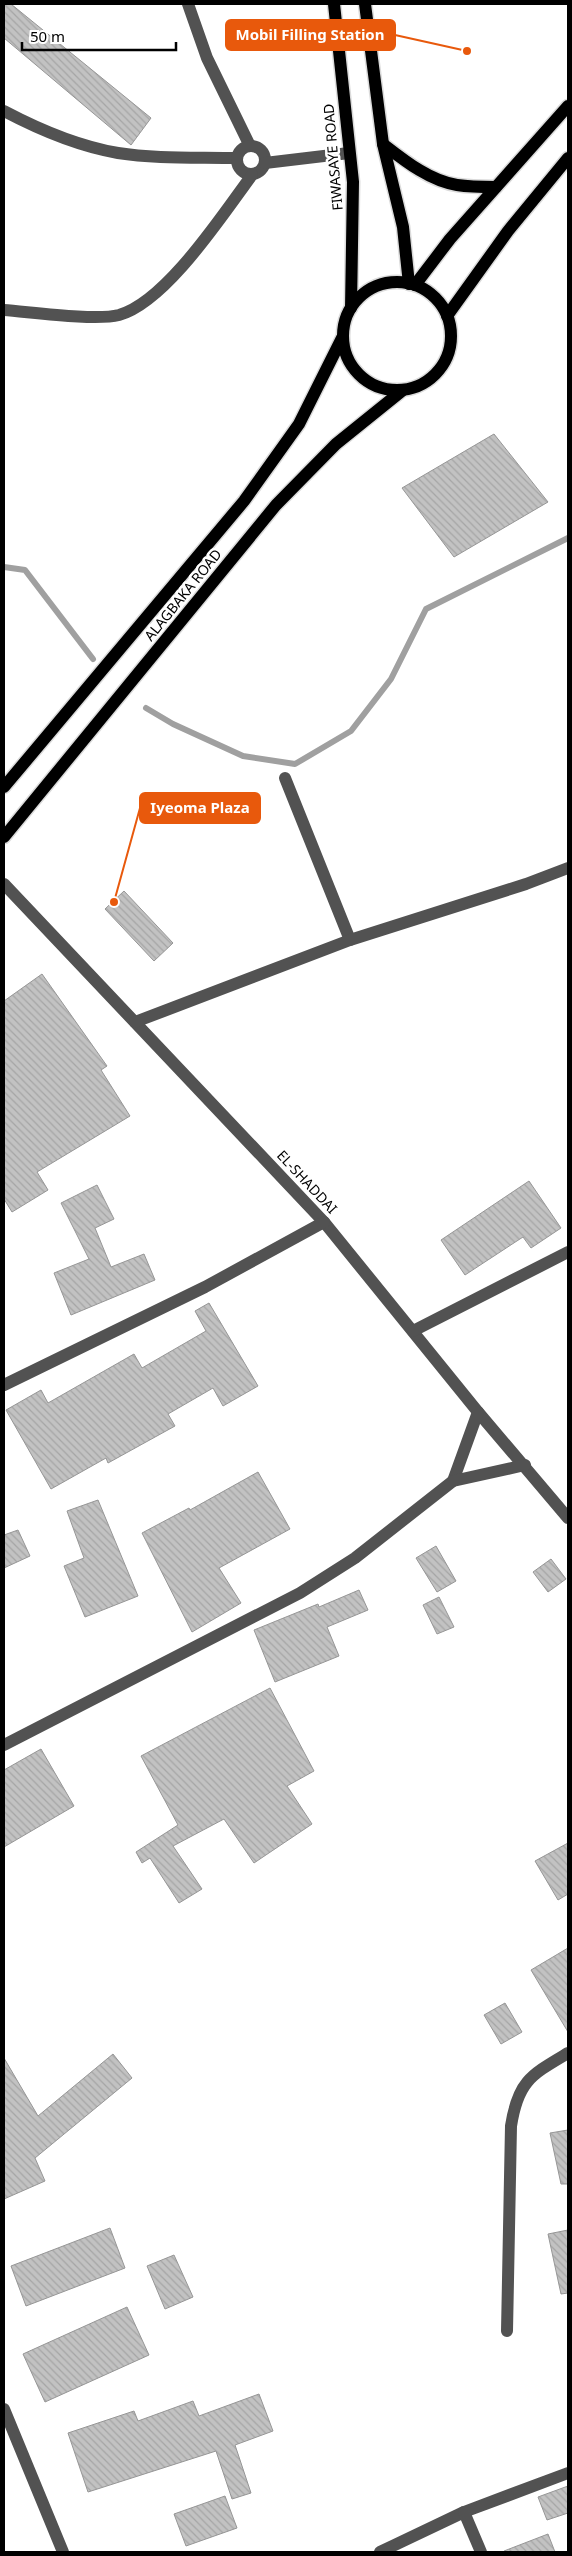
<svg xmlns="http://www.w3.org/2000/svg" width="572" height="2556" font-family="'Noto Sans',sans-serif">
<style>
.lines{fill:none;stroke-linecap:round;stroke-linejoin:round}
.stream{stroke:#a0a0a0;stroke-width:6}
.building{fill:url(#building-back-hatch);stroke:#969696}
.major-casing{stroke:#dbdbdb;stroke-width:15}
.minor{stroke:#525252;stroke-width:12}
.major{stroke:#000;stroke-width:12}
.labels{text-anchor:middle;stroke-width:5;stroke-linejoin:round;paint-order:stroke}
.street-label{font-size:14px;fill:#000;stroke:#fff}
.leader{fill:none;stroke:#e8590c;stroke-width:2}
.callout-dot{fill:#e8590c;stroke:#fff;stroke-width:2}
.callout{fill:#e8590c;stroke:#e8590c;stroke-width:2}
.callout-label{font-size:15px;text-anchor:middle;font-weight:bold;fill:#fff}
</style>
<defs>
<pattern id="building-back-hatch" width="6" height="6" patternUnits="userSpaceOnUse" patternTransform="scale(1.25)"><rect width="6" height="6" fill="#c2c2c2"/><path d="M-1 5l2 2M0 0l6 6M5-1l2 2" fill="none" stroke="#a5a5a5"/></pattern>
</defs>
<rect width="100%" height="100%" fill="#fff"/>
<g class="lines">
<g class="stream">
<path d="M4,567l21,3 68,89"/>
<path d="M146,708l27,16 70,32 52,8 56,-33 40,-52 35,-70 142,-71"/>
</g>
</g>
<g class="building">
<path d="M4,4h7l140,114 -20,27 -127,-107z"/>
<path d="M494,434l54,68 -94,55 -52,-69z"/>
<path d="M124,891l49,52 -19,18 -49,-52z"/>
<path d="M42,974l65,92 -6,4 29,46 -93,56 11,18 -36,22 -8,-13v-198z"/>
<path d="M529,1181l32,47 -30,20 -8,-11 -58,38 -24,-35z"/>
<path d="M97,1185l17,34 -19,9 16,39 33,-13 11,26 -84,35 -17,-42 35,-14 -28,-56z"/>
<path d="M209,1303l49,83 -35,20 -10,-18 -45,26 7,12 -67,37 -2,-5 -55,31 -45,-79 35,-20 7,13 86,-49 8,14 64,-37 -11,-20z"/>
<path d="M258,1472l32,57 -71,39 22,35 -49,29 -50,-99 47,-25 1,2z"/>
<path d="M98,1500l40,96 -53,21 -21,-51 20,-8 -17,-47z"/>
<path d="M18,1530l12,26 -26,12v-33z"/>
<path d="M436,1546l20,35 -19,11 -21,-34z"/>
<path d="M551,1559l15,20 -18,13 -15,-20z"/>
<path d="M359,1590l9,20 -41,17 12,29 -64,26 -21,-52 64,-26 1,3z"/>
<path d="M439,1597l15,30 -17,7 -14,-29z"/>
<path d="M270,1688l44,83 -27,15 25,38 -58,39 -30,-44 -51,27 29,43 -23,14 -29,-45 -8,5 -6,-11 42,-27 -37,-69z"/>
<path d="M41,1749l33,57 -70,41v-77z"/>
<path d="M568,1843v51l-10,6 -23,-39z"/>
<path d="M568,1948v84l-37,-62z"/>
<path d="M505,2003l17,29 -21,12 -17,-29z"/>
<path d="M113,2054l19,24 -97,80 10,23 -41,18v-141l34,58z"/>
<path d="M568,2130v54h-7l-11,-51z"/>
<path d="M110,2228l15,40 -99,38 -15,-40z"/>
<path d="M568,2230v63l-7,1 -13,-60z"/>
<path d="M174,2255l19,42 -28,12 -18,-43z"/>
<path d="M127,2307l22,48 -104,47 -22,-48z"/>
<path d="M259,2394l14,37 -38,14 16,48 -19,6 -16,-48 -128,41 -20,-59 66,-22 4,10 55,-20 6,15z"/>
<path d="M568,2486v27l-21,7 -9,-23z"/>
<path d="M225,2496l12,32 -51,18 -12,-32z"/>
<path d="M548,2534l7,18h-51v-1z"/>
</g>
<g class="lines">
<defs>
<g id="major">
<path d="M334,4l19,178 -2,126"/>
<path d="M365,4l18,140 20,83 6,57"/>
<path d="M383,144c22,17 47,37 74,41 13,2 26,2 39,2"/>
<circle cx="397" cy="336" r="54"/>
<path d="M415,285l35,-46 118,-133"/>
<path d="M447,316l61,-85 60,-73"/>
<path d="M4,787l240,-286 55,-77 43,-86"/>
<path d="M4,837l272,-332 60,-61 67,-54"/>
</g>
</defs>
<use href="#major" class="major-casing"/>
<g class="minor">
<path d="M188,4l19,54 43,88"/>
<path d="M4,111c36,19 73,35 114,42 38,6 80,4 119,5"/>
<circle cx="251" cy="160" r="14"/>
<path d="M265,163l84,-10"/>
<path d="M4,310c27,2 91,11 115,5 47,-13 104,-101 133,-140"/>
<path d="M285,778l65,162"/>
<path d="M4,884l320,338 154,190 90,106"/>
<path d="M135,1022l215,-82 176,-56 42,-16"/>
<path d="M413,1331l155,-79"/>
<path d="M4,1385l201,-98 119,-65"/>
<path d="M453,1481l25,-69"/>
<path d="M4,1745l296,-152 55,-35 98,-77 72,-16"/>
<path d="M507,2331l4,-205c7,-45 20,-51 57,-73"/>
<path d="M4,2409l59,143"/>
<path d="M380,2552l84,-40"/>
<path d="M481,2552l-17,-40 104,-39"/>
</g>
<use href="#major" class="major"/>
</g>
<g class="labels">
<g class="street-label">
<text transform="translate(333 157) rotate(-95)" y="5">FIWASAYE ROAD</text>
<text transform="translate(183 595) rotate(-51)" y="5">ALAGBAKA ROAD</text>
<text transform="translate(307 1182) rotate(47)" y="5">EL-SHADDAI</text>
</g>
</g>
<path class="leader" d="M467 51L395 35M114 902L140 808"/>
<g class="callout-dot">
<circle cx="467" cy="51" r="5"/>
<circle cx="114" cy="902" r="5"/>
</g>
<g class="callout">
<rect x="226" y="20" width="169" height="30" rx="5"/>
<rect x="140" y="793" width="120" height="30" rx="5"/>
</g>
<g class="callout-label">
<text x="310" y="40">Mobil Filling Station</text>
<text x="200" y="813">Iyeoma Plaza</text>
</g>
<rect width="572" height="2556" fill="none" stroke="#000000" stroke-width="10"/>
<path d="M22 42v8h154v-8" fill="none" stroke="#000000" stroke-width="2.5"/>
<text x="30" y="42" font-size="15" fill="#000000" stroke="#ffffff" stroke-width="4" paint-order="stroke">50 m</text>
</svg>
